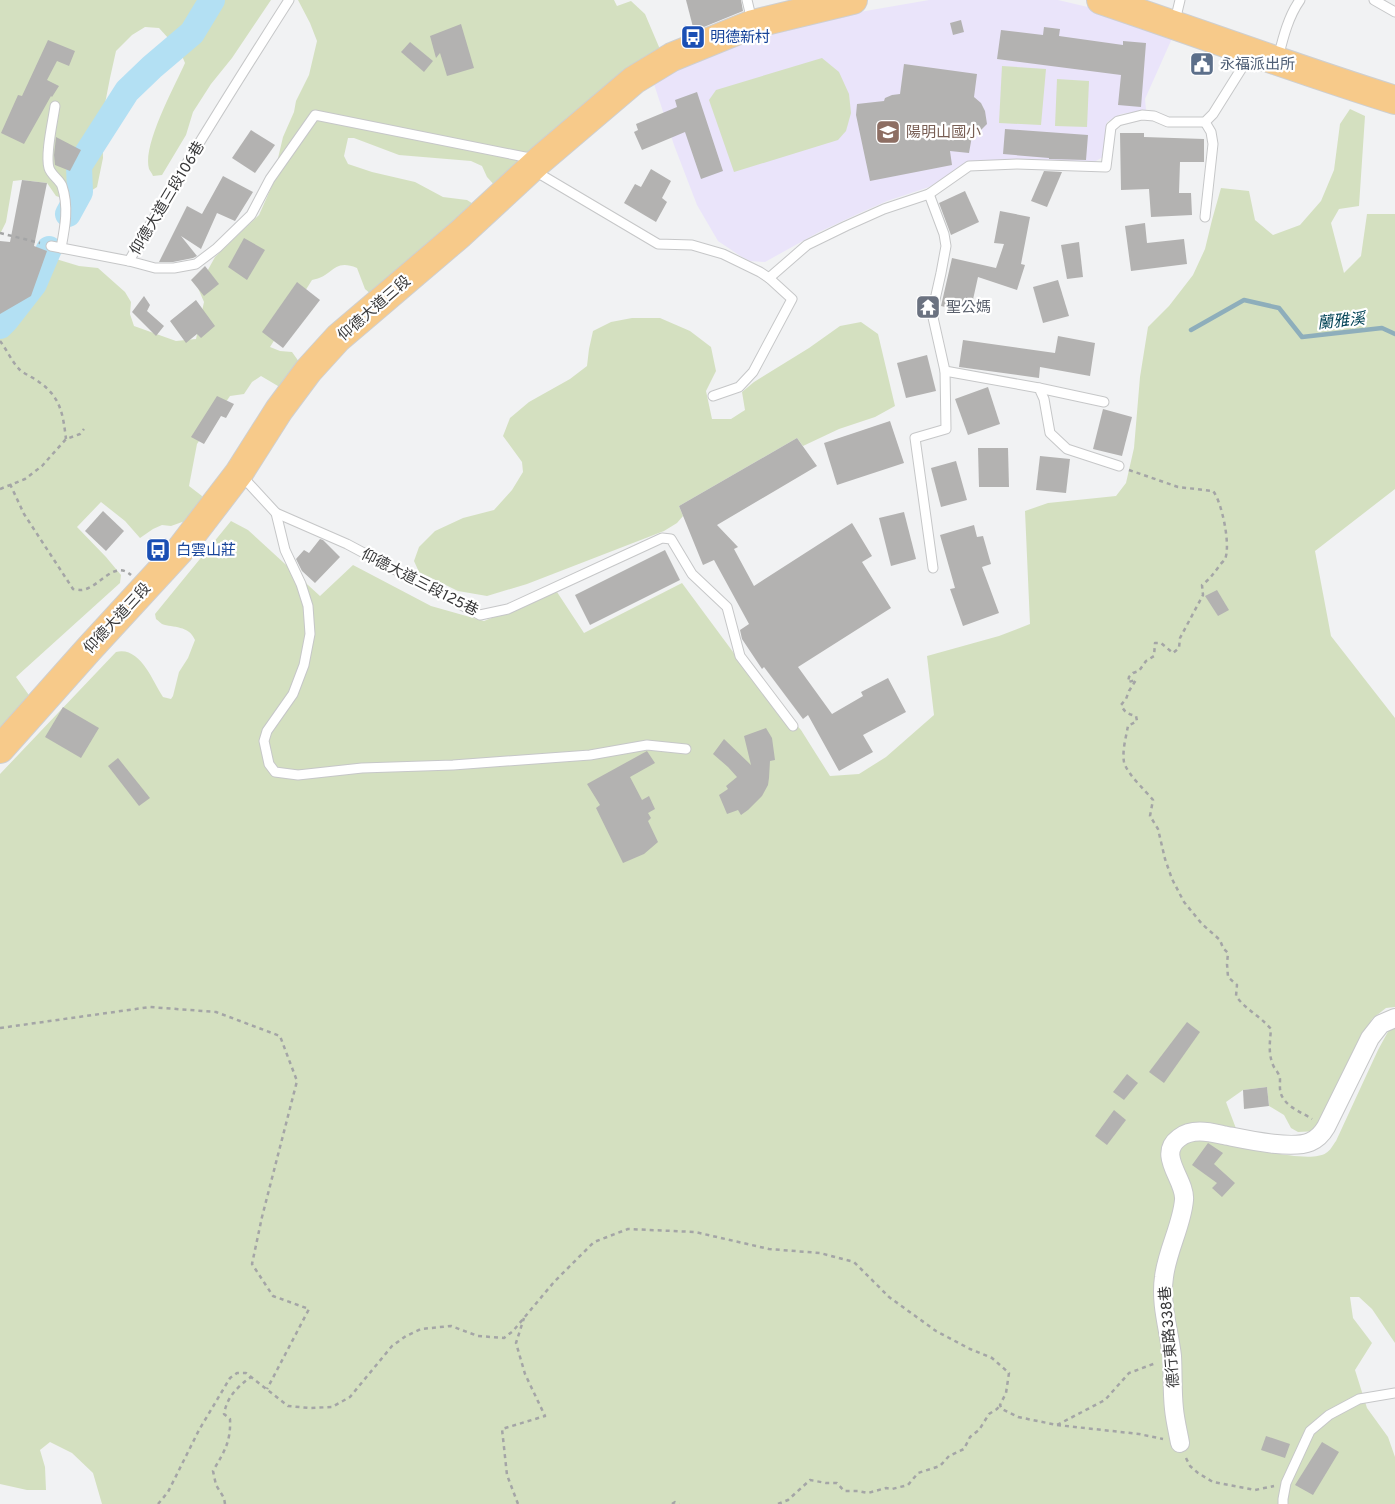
<svg xmlns="http://www.w3.org/2000/svg" width="1395" height="1504" font-family="Overpass,'Noto Sans TC',sans-serif">
<style>
.education{fill:#eae4fa}
.green{fill:#d4e0c0}
.lines{fill:none;stroke-linecap:round;stroke-linejoin:round}
.stream{stroke:#8eaebb;stroke-width:4.5}
.river{stroke:#b3e0f3;stroke-width:26}
.building{fill:#b3b2b1}
.service-casing{stroke:#c6c7c8;stroke-width:11}
.minor-casing{stroke:#c6c7c8;stroke-width:20}
.primary-casing{stroke:#cfcfcf;stroke-width:30}
.path{stroke:#a4a5a6;stroke-width:2.5;stroke-dasharray:4 4;stroke-linecap:butt}
.service{stroke:#fff;stroke-width:9}
.minor{stroke:#fff;stroke-width:18}
.primary{stroke:#f7ca8a;stroke-width:28}
.labels{text-anchor:middle;stroke-width:4.5;stroke-linejoin:round;paint-order:stroke}
.transit-label{font-size:15px;fill:#164399;stroke:#fff;text-anchor:start}
.service-label{font-size:15px;fill:#4e5e75;stroke:#fff;text-anchor:start}
.education-label{font-size:15px;fill:#785e54;stroke:#fff;text-anchor:start}
.street-label{font-size:15px;fill:#383839;stroke:#fff}
.worship-label{font-size:15px;fill:#5b616d;stroke:#fff;text-anchor:start}
.water-label{font-size:16px;font-style:italic;fill:#064659;stroke:#fff}
</style>
<rect width="100%" height="100%" fill="#f1f2f3"/>
<path class="education" d="M929,0h129l34,8 82,26 -29,65 1,11 -25,4 -14,8 -4,35 -9,5 -75,-1 -50,2 -40,24 -42,14 -25,11 -43,20 -54,30 -15,-1 -8,-4 -24,-16 -21,-36 -23,-60 -22,-67 81,-36 121,-29z"/>
<g class="green">
<path d="M0,0h271l-39,58 -21,26 -18,28 -7,23 -24,40 -9,1c-1,-3 -3,-5 -4,-7 -7,-24 26,-83 36,-106l-5,-12 -21,-23 -14,-1 -13,8 -16,16 -6,27 -8,41 1,39 -6,29 -23,15 -18,-6 -9,-13 -25,-3 -9,1 -7,41 -6,12z"/>
<path d="M298,0h316l3,6 14,-5 14,13 17,40 -165,134 -10,-11 -5,-11 -11,-5 -72,-6 -45,-17h-6l-4,18 4,8 24,8 43,10 28,15 24,3 11,7 -105,89 -8,-7 -8,-21c-25,-10 -23,9 -45,12l-42,67 10,4 12,1 10,14 -19,23 -22,-13 -9,6 -8,12 -14,2 -33,48 -8,42 13,10 -2,13 -15,12 -14,5 -9,-1 -9,4 -13,9 -15,-17 -24,-19 -24,25 29,30 15,18 -1,8 -104,94 15,21 -31,37v-430l33,-32 23,-14 23,7 19,2 27,24 6,10 -1,12 4,12 42,15 20,-2 8,-37 -6,-14 17,-31 44,-42 12,-27 12,-51 11,-25 2,-11 13,-26 8,-34 -7,-18z"/>
<path d="M822,58l17,14 10,22 2,19 -5,18 -8,9 -104,32 -25,-72 7,-10z"/>
<path d="M1002,66l44,3 -5,56 -42,-2z"/>
<path d="M1057,79l32,2 -2,46 -32,-1z"/>
<path d="M1350,109l15,7 -6,90 -20,3 -8,14 13,50 17,-17 6,-42h28v275l-80,62 16,85 64,82v289l-9,1 -14,11 -33,64 -21,48 -20,1 -7,-4 -7,-13 -15,-9 -2,-19 -24,3 -17,12 17,45c17,3 69,16 83,6 4,-2 7,-8 10,-12l42,-91 12,-22 5,-3v318l-23,-34 -13,-12h-9l3,21 19,25 -17,27 12,38 21,29 7,20v47h-1293l-9,-31 -21,-20 -22,-11 -10,8 5,17 1,23h-19l-27,-6v-710l116,-122c24,-6 36,28 47,45l8,2 2,-3 6,-24 9,-14 7,-18c-6,-15 -22,-12 -33,-16 0,0 -6,-5 -6,-5l-1,-5 76,-93 17,9 72,66 33,-31 78,41 53,15 73,-29 27,41 98,-50 54,73 65,74 29,46 29,-2 27,-17 48,-42 -7,-59 72,-20 31,-12 -5,-113 23,-8 68,-7 10,-13 8,-35 6,-71 8,-50 21,-21 24,-31 12,-26 7,-29 9,-32 28,3 6,29 18,15 27,-10 21,-24 13,-31 6,-46z"/>
<path d="M632,318h28l30,13 21,16 5,24 -10,20 6,28h19l14,-9 -3,-18 12,-10 55,-34 31,-22 21,-4 17,12 17,72 -20,11 -36,12 -36,17 -6,-8 -118,68 4,10 -6,7 -13,8 -137,53 -40,12 -29,-5 -39,-19 -5,-11 5,-14 16,-16 28,-13 31,-8 18,-20 11,-18 -1,-10 -19,-26 7,-18 19,-16 41,-23 17,-13 2,-17 4,-18 18,-9z"/>
</g>
<g class="lines">
<path class="stream" d="M1191,330l53,-30 35,8 23,29 80,-9 13,6"/>
<g class="river">
<path d="M68,214l12,-22 -1,-26 48,-75 25,-24 40,-34 20,-33"/>
<path d="M0,326l6,-6 28,-36 15,-35"/>
</g>
</g>
<g class="building">
<path d="M686,0h55l2,11 -49,20z"/>
<path d="M961,20l3,12 -11,3 -3,-12z"/>
<path d="M461,24l13,44 -27,8 -7,-23 -4,5 -6,-22z"/>
<path d="M1044,27l16,2 -1,7 64,9v-4l23,2 -5,64 -23,-2 3,-30 -124,-16 4,-29 42,5z"/>
<path d="M48,40l27,11 -6,15 -12,-5 -10,19 12,6 -7,11 -1,-1 -27,48 -23,-11 17,-38 4,1z"/>
<path d="M410,42l23,19 -9,11 -23,-20z"/>
<path d="M904,64l73,10 -3,23 7,6 4,8 2,13 -8,8 -7,4 -3,17 -19,-2 2,14 -82,16 -14,-66 1,-11 27,-3 1,-3 7,-3 8,-1z"/>
<path d="M697,92l26,79 -22,8 -16,-47 -43,18 -8,-18 4,-2 -2,-6 41,-17 -2,-7z"/>
<path d="M1005,129l83,6 -2,25 -37,-1v-1l-46,-4z"/>
<path d="M251,130l24,15 -20,28 -23,-15z"/>
<path d="M1120,133h24v4l60,2v23h-24l-1,31h12l1,22 -41,2 -2,-28 -28,1z"/>
<path d="M56,137l25,13 -11,21 -15,-6 -1,-10z"/>
<path d="M651,169l20,12 -9,17 5,4 -11,20 -32,-19 11,-19 6,3z"/>
<path d="M1044,171l18,1 -15,35 -16,-6z"/>
<path d="M223,176l30,16 -18,29 -18,-8 -16,36 -20,-13 16,20 -4,2 -20,4h-14l28,-56 15,8z"/>
<path d="M22,180l25,3 -13,63 13,5 -16,45 -31,18v-73l10,1z"/>
<path d="M965,191l14,31 -28,13 -12,-32z"/>
<path d="M1000,211l30,6 -9,47 4,1 -8,25 -39,-13 -8,36 -29,-7 11,-48 44,10 8,-24 -10,-1z"/>
<path d="M1145,223l2,20 37,-4 3,25 -56,7 -6,-45z"/>
<path d="M244,238l21,12 -18,30 -19,-13z"/>
<path d="M1079,242l4,35 -16,2 -6,-34z"/>
<path d="M205,266l14,18 -15,12 -13,-16z"/>
<path d="M1058,280l11,36 -26,7 -10,-36z"/>
<path d="M297,282l23,18 -37,48 -21,-16z"/>
<path d="M144,296l6,9 -3,6 17,15 -8,10 -24,-24z"/>
<path d="M196,300l19,26 -14,12 -4,-4 -11,9 -16,-22z"/>
<path d="M1058,336l37,7 -5,33 -50,-9 -1,11 -80,-11 4,-27 92,13z"/>
<path d="M927,355l9,36 -30,7 -9,-35z"/>
<path d="M988,387l12,37 -32,11 -13,-36z"/>
<path d="M217,396l17,8 -8,14 -5,-2 -17,28 -13,-7z"/>
<path d="M1103,409l29,8 -10,39 -29,-7z"/>
<path d="M890,421l14,42 -67,22 -13,-42z"/>
<path d="M797,438l20,28 -100,59 21,22 -4,2 20,37 98,-63 20,33 -10,6 29,46 -93,59 34,47 31,-18 -2,-4 27,-14 18,34 -43,23 10,17 -34,19 -31,-56 -5,4 -39,-52 -2,2 -20,-30 -2,-9 9,-6 -35,-64 -11,5 -24,-59z"/>
<path d="M978,448h30l1,39h-30z"/>
<path d="M1040,456l30,3 -4,34 -30,-3z"/>
<path d="M956,461l11,39 -26,7 -10,-39z"/>
<path d="M103,511l21,20 -18,20 -21,-20z"/>
<path d="M904,512l12,47 -25,7 -12,-48z"/>
<path d="M974,525l3,12 6,-1 8,28 -9,3 17,46 -36,13 -13,-37 5,-1 -15,-53z"/>
<path d="M320,539l3,1 17,17 -25,26 -13,-12 -6,-12 8,-9 5,3z"/>
<path d="M665,550l15,30 -90,45 -15,-30z"/>
<path d="M1217,590l12,20 -11,6 -13,-20z"/>
<path d="M63,707l36,21 -18,30 -36,-21z"/>
<path d="M766,728l6,10 3,22 -5,1 -1,17 -1,7 -6,11 -14,14 -7,5 -3,-5 -11,4 -8,-19 9,-6 -2,-3 11,-9 -9,-10 -15,-13 11,-15 27,26 -7,-29z"/>
<path d="M647,751l8,12 -25,14 12,23 7,-4 6,13 -7,4 3,5 -3,3 10,21 -14,12 -21,9 -27,-55 4,-3 -13,-21z"/>
<path d="M118,758l32,40 -11,8 -31,-40z"/>
<path d="M1187,1022l13,10 -36,51 -15,-11z"/>
<path d="M1127,1074l11,9 -14,17 -11,-8z"/>
<path d="M1267,1087l2,19 -25,3 -1,-19z"/>
<path d="M1114,1110l12,10 -19,25 -12,-9z"/>
<path d="M1208,1143l15,10 -9,11 21,19 -13,14 -10,-9 5,-5 -25,-18z"/>
<path d="M1266,1436l24,8 -5,14 -24,-8z"/>
<path d="M1322,1442l17,10 -26,43 -18,-10z"/>
</g>
<g class="lines">
<defs>
<g id="service">
<path d="M747,0l5,21"/>
<path d="M1374,0l21,12"/>
<path d="M1175,21l5,-21"/>
<path d="M1278,58c5,-20 10,-41 22,-58"/>
<path d="M55,106c-2,15 -10,48 -6,62 2,7 11,12 13,18 7,21 3,41 -1,62"/>
<path d="M533,170l125,74 34,1 31,9 37,18 9,6 38,-33 39,-19 38,-17 45,-15 15,40 2,12 -5,27 -9,40 13,58 1,58 -31,9 18,130"/>
<path d="M929,194l40,-28 48,-2 89,3 5,-40 7,-6 24,-6 12,1 14,6h37l8,-8 37,-59"/>
<path d="M1205,217l8,-73 -2,-12 -6,-10"/>
<path d="M51,246l78,15 26,7h19l22,-4 21,-16 34,-33 19,-36 45,-64 220,44"/>
<path d="M129,261c51,-89 105,-175 160,-261"/>
<path d="M945,371l94,17 5,11 6,34 17,16 52,17"/>
<path d="M1039,388l65,14"/>
<path d="M713,396l26,-9 14,-15 39,-73 -23,-21"/>
<path d="M241,475l35,38 71,31 133,71 28,-6 154,-71 9,1 21,35 35,33 13,49 53,70"/>
<path d="M276,513l9,37 16,34 7,22 2,28 -6,31 -11,29 -26,37 -3,10 5,23 6,8 23,3 64,-7 91,-3 137,-10 57,-10 39,4"/>
<path d="M1283,1504v-5l3,-16 24,-52 19,-16 30,-16 36,-6"/>
</g>
<path id="minor" d="M1180,1443c-2,-11 -5,-23 -6,-34 -2,-18 -1,-35 -2,-53 -3,-26 -12,-52 -8,-79 3,-26 18,-52 20,-77 2,-20 -28,-45 -5,-62 13,-10 30,-6 44,-3 21,4 68,15 87,7 7,-3 12,-8 16,-15l44,-89 11,-14 14,-6"/>
<g id="primary">
<path d="M1101,0c98,33 195,69 294,100"/>
<path d="M0,749l89,-100 91,-99 59,-77 40,-63 29,-39 30,-33 122,-104 80,-74 94,-80 38,-23 81,-33 100,-24"/>
</g>
</defs>
<use href="#service" class="service-casing"/>
<use href="#minor" class="minor-casing"/>
<use href="#primary" class="primary-casing"/>
<g class="path">
<path d="M0,233l40,10"/>
<path d="M0,341c7,9 12,21 20,29 3,3 14,8 19,12 22,15 24,33 27,57"/>
<path d="M1129,470l49,17 35,4c9,11 18,55 12,68 -1,2 -4,4 -5,6 -6,8 -10,14 -18,20l1,10 -23,43 -1,10 -6,5 -12,-10h-6l-1,13 -8,5 -7,10 -6,2 -4,4 -1,5 8,-2 -7,11 -3,8 -5,6c4,8 7,9 15,11l1,5 -9,5c-2,11 -6,25 -4,36 3,12 21,28 29,38l-3,16 8,13 7,30 7,20 12,23 18,22 18,16 3,8 5,5 -1,11 1,13 9,8 -1,11c10,14 24,20 35,33 -1,12 -3,24 2,36 2,5 6,7 7,14 0,7 -1,13 3,19 6,10 20,15 29,21"/>
<path d="M10,484l14,30 49,75c1,0 6,1 8,1 18,-1 32,-31 50,-15"/>
<path d="M0,489l25,-10 17,-13 24,-27 14,-5 4,-5"/>
<path d="M0,1028l150,-21 66,5 64,24 17,45 -35,136 -10,47 21,32 36,13 -42,80"/>
<path d="M1057,1425l82,9 24,5"/>
<path d="M1186,1458l4,8 8,7 15,9 42,8 19,-4"/>
<path d="M158,1504l10,-12 31,-62 31,-52 7,-5h9l42,33 21,2 23,-1 18,-10 42,-51 14,-10 15,-7 30,-3 27,10 26,2 9,-7 41,-49 40,-40 34,-13 67,3 74,17 51,4 34,9 35,35 47,34 34,18 22,9 17,15 -3,20 -6,12 2,4 16,8 39,8 48,-25 24,-27 27,-10"/>
<path d="M225,1504l-1,-6 -8,-13 -3,-14c11,-19 18,-29 17,-52l-6,-5c3,-17 13,-27 27,-37"/>
<path d="M518,1504l-11,-29 -5,-46 43,-13 -20,-42 -9,-31 8,-25"/>
<path d="M672,1504l3,-2 4,2"/>
<path d="M778,1504l10,-4 22,-20 16,3h11l7,8h14l10,2 18,-5 6,1 16,-4 10,-12 22,-7 9,-10 15,-7 6,-12 9,-7 10,-16 8,-5 3,-4"/>
</g>
<use href="#service" class="service"/>
<use href="#minor" class="minor"/>
<use href="#primary" class="primary"/>
</g>
<defs>
<symbol id="bus-square" viewBox="-11 -11 22 22"><rect x="-9" y="-9" width="18" height="18" rx="4" fill="#1a4fb4" stroke="#fff"/><path d="M-5-6H5V4H4V6H2V4H-2V6H-4V4H-5ZM-3.5-4V0h7V-4ZM-3.5 1.2v1.5H-2V1.2ZM2 1.2v1.5H3.5V1.2Z" fill="#fff"/></symbol>
<symbol id="civic-square" viewBox="-11 -11 22 22"><rect x="-9" y="-9" width="18" height="18" rx="4" fill="#5c6f8a" stroke="#fff"/><path d="M-.6-6.5H3V-4.5H.6V-3L4-1V1h2V6H-6V1h2V-1L-.6-3ZM-1.2 2.5V6h2.4V2.5Z" fill="#fff"/></symbol>
<symbol id="school-square" viewBox="-11 -11 22 22"><rect x="-9" y="-9" width="18" height="18" rx="4" fill="#8d6e63" stroke="#fff"/><path d="M0-5L7-2L0 1L-7-2ZM-4 1L0 2.5L4 1V4Q0 6-4 4Z" fill="#fff"/></symbol>
<symbol id="temple-square" viewBox="-11 -11 22 22"><rect x="-9" y="-9" width="18" height="18" rx="4" fill="#6b7280" stroke="#fff"/><path d="M0-6L5-2H3V0L6.5 2.5H4V6H1.5V3h-3V6H-4V2.5H-6.5L-3 0V-2H-5Z" fill="#fff"/></symbol>
</defs>
<g fill-rule="evenodd">
<use href="#bus-square" x="679" y="23" width="28" height="28"/>
<use href="#civic-square" x="1188" y="50" width="28" height="28"/>
<use href="#school-square" x="874" y="118" width="28" height="28"/>
<use href="#temple-square" x="914" y="293" width="28" height="28"/>
<use href="#bus-square" x="144" y="536" width="28" height="28"/>
</g>
<g class="labels">
<g class="transit-label">
<text x="710" y="42">明德新村</text>
<text x="176" y="555">白雲山莊</text>
</g>
<g class="service-label">
<text x="1220" y="69">永福派出所</text>
</g>
<g class="education-label">
<text x="906" y="137">陽明山國小</text>
</g>
<g class="street-label">
<text transform="translate(167 198) rotate(-59)" y="5">仰德大道三段106巷</text>
<text transform="translate(374 308) rotate(-41)" y="5">仰德大道三段</text>
<text transform="translate(420 582) rotate(27)" y="5">仰德大道三段125巷</text>
<text transform="translate(117 618) rotate(-47)" y="5">仰德大道三段</text>
<text transform="translate(1169 1337) rotate(-95)" y="5">德行東路338巷</text>
</g>
<g class="worship-label">
<text x="946" y="312">聖公媽</text>
</g>
<g class="water-label">
<text transform="translate(1341 320) rotate(-6)" y="6">蘭雅溪</text>
</g>
</g>
</svg>
